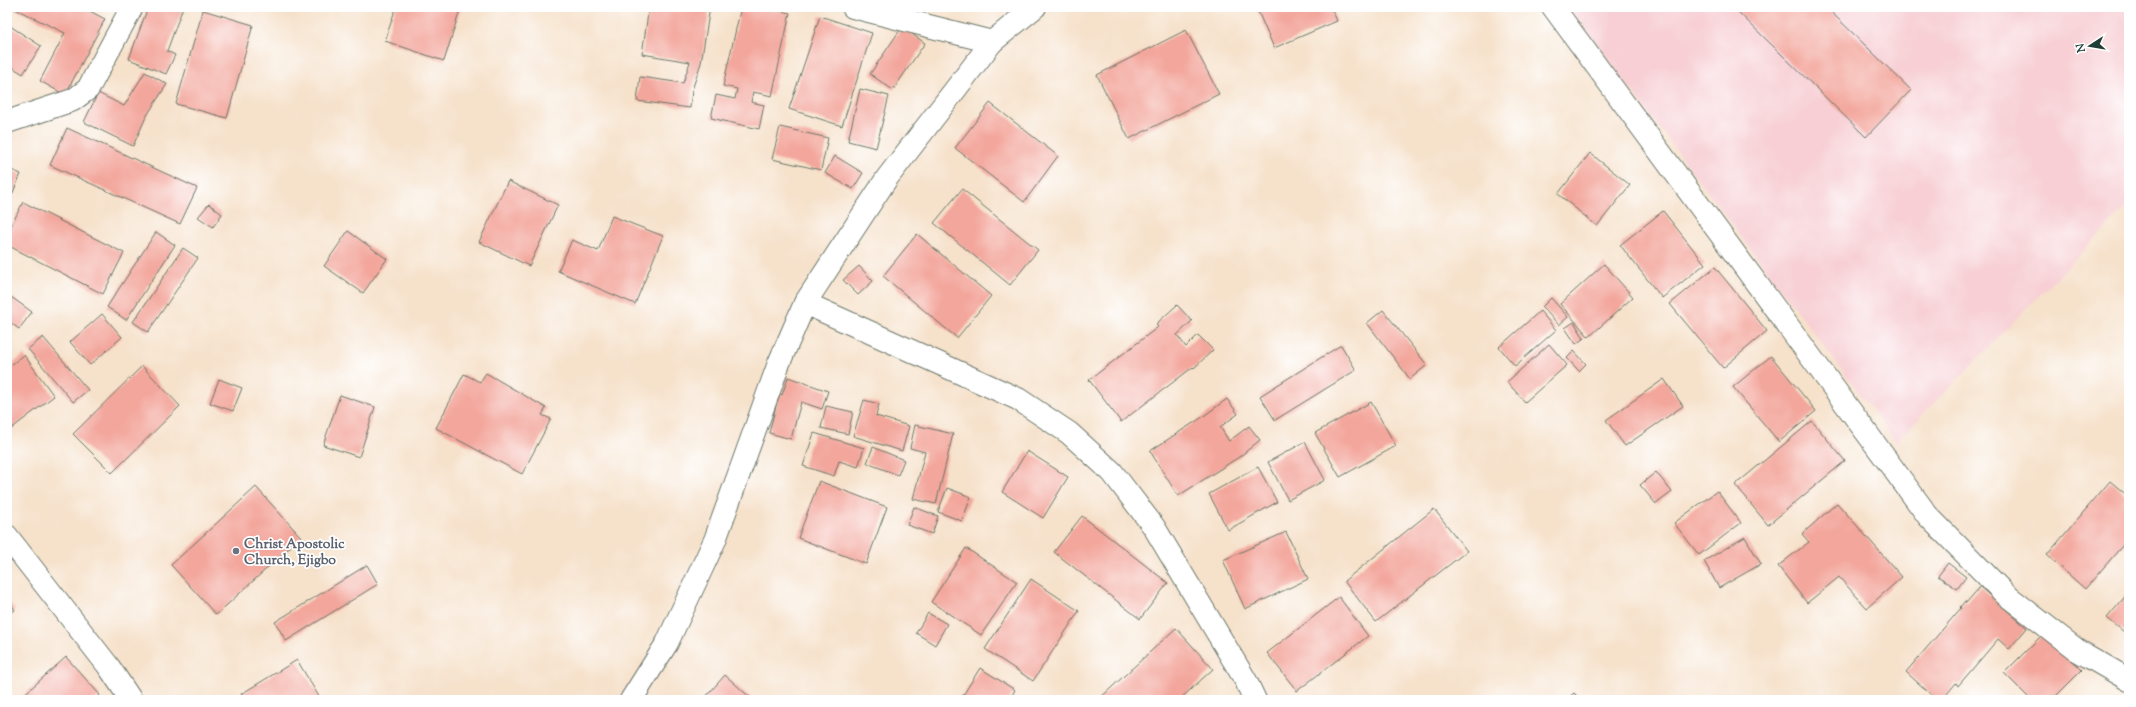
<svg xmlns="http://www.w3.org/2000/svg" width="2136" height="707" font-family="'Sorts Mill Goudy',serif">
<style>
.built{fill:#f7cfd4}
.building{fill:#f3a69b}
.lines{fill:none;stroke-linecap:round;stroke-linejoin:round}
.minor-casing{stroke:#6a7668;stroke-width:24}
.minor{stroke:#fff;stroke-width:22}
.worship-dot{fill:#6b7280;stroke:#fff;stroke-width:1.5}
.labels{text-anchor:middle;stroke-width:3.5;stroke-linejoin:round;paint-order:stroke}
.worship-label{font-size:14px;font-weight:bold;fill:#5b616d;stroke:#fff;text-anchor:start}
</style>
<rect width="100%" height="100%" fill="#fff"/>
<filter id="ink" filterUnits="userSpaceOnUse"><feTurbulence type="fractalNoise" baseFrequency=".025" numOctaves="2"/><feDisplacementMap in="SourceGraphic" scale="8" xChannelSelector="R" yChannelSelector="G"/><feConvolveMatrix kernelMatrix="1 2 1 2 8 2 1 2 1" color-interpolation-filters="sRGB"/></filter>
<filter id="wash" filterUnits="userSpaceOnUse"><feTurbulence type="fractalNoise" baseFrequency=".012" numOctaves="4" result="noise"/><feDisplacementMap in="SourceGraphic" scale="16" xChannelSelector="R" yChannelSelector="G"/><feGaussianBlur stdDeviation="0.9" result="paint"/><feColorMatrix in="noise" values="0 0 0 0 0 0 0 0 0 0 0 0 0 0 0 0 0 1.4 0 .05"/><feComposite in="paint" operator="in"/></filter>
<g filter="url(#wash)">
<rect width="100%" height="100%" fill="#f6e1ca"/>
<path class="built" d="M1568,7h561v197l-233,238z"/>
<g id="blocks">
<g class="building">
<path d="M11,7h71l23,12 -40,76 -25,-14 25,-48z"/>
<path d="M148,7h35l-16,44 8,4 -9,19 -37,-15z"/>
<path d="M396,7h65l-17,54 -59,-20z"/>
<path d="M649,7h61l-9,56 -9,27 -2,18 -53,-7 3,-24 43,6 7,-21 -48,-8z"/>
<path d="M741,7h22l27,6 -18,83 -19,-4 -2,10 13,3 -5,24 -48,-11 5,-23 19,4 2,-10 -14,-3z"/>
<path d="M1256,7h75l6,14 -63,27z"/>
<path d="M1733,7h93l85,83 -45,47z"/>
<path d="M203,10l50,15 -26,93 -51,-14z"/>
<path d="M820,16l52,17 -30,93 -53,-17z"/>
<path d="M7,24l34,22 -18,28 -16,-10z"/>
<path d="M902,27l23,16 -32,47 -23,-16z"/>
<path d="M1186,30l33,64 -90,45 -32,-64z"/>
<path d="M145,72l22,12 -21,33 -13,29 -49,-24 14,-29 26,13z"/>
<path d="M860,89l29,7 -13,52 -28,-7z"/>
<path d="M990,103l68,53 -34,46 -69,-54z"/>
<path d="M780,127l48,11 -7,32 -49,-11z"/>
<path d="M67,128l130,60 -17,36 -130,-59z"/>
<path d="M1590,153l40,32 -33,41 -39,-32z"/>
<path d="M835,156l28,17 -10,16 -28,-16z"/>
<path d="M7,168l14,6 -14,32z"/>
<path d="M508,181l50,24 -29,61 -50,-24z"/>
<path d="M962,189l76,61 -28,35 -76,-62z"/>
<path d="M23,202l101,51 -21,41 -96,-49v-11z"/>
<path d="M209,204l13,10 -9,13 -15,-10z"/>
<path d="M1663,211l42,53 -43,34 -42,-53z"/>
<path d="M612,216l51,20 -28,68 -77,-33 14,-31 26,11z"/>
<path d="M348,231l39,28 -24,34 -39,-27z"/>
<path d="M156,232l19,13 -49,75 -19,-13z"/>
<path d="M917,234l74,62 -34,42 -74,-62z"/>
<path d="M183,248l15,10 -50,74 -15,-10z"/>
<path d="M1604,264l29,33 -44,40 -29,-33z"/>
<path d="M859,266l14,15 -15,14 -15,-15z"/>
<path d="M1715,267l52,64 -44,37 -53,-64z"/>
<path d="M7,294l25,18 -13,17 -12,-9z"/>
<path d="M1551,298l17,19 -9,8 -17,-18z"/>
<path d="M1177,305l15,16 -15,14 9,12 12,-12 15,15 -19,18 -1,-1 -72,55 -32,-42 69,-53 -2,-3z"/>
<path d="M1383,310l44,55 -17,14 -43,-56z"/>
<path d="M1540,311l16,19 -41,36 -16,-19z"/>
<path d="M102,314l20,23 -32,28 -20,-23z"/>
<path d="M1574,322l10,16 -8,6 -11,-16z"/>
<path d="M43,337l45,53 -15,12 -45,-53z"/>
<path d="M1549,344l18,21 -42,37 -18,-20z"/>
<path d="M1341,345l15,25 -81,50 -15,-24z"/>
<path d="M1574,351l12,13 -7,7 -12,-13z"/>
<path d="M24,355l30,41 -47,36v-64z"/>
<path d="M1771,356l45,55 -37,31 -46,-55z"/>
<path d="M142,366l38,40 -68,67 -39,-39z"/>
<path d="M486,373l60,35 -4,7 9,4 -29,55 -86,-46 28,-54 16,8z"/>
<path d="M788,377l40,14 -6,18 -21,-7 -10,37 -22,-6 10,-39 3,1z"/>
<path d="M219,379l23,9 -9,23 -23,-8z"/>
<path d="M1664,379l19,27 -58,40 -19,-26z"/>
<path d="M340,395l35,12 -16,50 -36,-12z"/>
<path d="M1227,399l11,15 -18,13 9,14 20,-15 11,14 -21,17 -61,39 -28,-45 51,-33z"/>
<path d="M864,400l15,4 -3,12 33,10 -7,25 -49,-15z"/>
<path d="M1371,402l25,44 -56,31 -25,-44z"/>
<path d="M826,406l27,6 -5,22 -27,-6z"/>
<path d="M1812,421l33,40 -77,64 -33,-40z"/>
<path d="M915,425l38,9 -17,70 -23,-5 12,-47 -15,-4z"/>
<path d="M814,433l50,15 -6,19 -19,-6 -5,15 -31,-10z"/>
<path d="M1305,442l20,38 -37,20 -20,-38z"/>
<path d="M873,447l31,13 -6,15 -31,-12z"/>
<path d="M1027,451l41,26 -25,41 -41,-26z"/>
<path d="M1258,467l19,35 -49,28 -19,-36z"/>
<path d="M1656,472l16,20 -16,12 -16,-19z"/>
<path d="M819,481l68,26 -21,57 -68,-26z"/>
<path d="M2110,481l19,16v41l-44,51 -38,-34z"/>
<path d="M256,487l45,50 -85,78 -45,-50z"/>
<path d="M947,488l24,9 -9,24 -24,-9z"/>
<path d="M1717,491l24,32 -42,32 -25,-32z"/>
<path d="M1837,503l65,74 -35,31 -28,-31 -32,26 -29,-37 31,-24 -7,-8z"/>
<path d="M914,507l24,9 -6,18 -25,-9z"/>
<path d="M1434,509l33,42 -91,71 -32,-41z"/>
<path d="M1082,516l86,67 -28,36 -86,-67z"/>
<path d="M1286,532l22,47 -63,30 -22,-49z"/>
<path d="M1745,537l16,27 -42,24 -15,-27z"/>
<path d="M966,548l51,34 -36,53 -50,-33z"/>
<path d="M1948,563l18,14 -9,12 -19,-13z"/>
<path d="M367,565l11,19 -92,57 -11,-19z"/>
<path d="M1031,579l48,32 -46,70 -48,-32z"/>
<path d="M1980,587l47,41 -18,21 -11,-10 -40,47 -2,-3 -14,17h-5l-31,-28 55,-64 -1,-1 5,-6 1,2z"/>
<path d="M2129,592v44l-22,-18z"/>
<path d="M1339,597l29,39 -71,55 -30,-38z"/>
<path d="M7,598l8,12 -8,5z"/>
<path d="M928,613l19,11 -12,21 -19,-12z"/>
<path d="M1176,628l37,41 -34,31h-81z"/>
<path d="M2044,633l38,37 -30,30h-21l-27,-27z"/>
<path d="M66,657l34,38 -5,5h-77z"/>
<path d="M297,660l24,40h-76l-4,-6z"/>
<path d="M980,668l35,22 -6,10h-49z"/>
<path d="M725,675l28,25h-50z"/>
<path d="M1574,693l7,7h-15z"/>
</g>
</g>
</g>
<g filter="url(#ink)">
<use href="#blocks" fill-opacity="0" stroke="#6a7668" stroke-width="1"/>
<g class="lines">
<defs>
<g id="minor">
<path d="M853,7l139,35"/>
<path d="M1553,7l375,509 77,78 72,56 52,30"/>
<path d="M7,122l66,-22 15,-11 44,-82"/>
<path d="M805,303l213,96 51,34 43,39 42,55 92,154 9,19"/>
<path d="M7,536l102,131 22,33"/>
<path d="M631,700l36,-57 48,-103 64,-177 26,-60 82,-125 105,-136 43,-35"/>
</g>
</defs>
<use href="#minor" class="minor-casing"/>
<use href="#minor" class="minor"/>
</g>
</g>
<circle class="worship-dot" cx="236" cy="551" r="4"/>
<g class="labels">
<g class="worship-label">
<text x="244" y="548">Christ Apostolic<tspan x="244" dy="16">Church, Ejigbo</tspan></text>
</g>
</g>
<rect width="2136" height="707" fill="none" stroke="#fff" stroke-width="24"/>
<g transform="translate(2090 46) rotate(258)" stroke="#ffffff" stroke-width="3" paint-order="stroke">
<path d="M0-3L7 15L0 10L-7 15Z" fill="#1f3d34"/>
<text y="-6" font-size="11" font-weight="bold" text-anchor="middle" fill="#1f3d34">N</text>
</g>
</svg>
